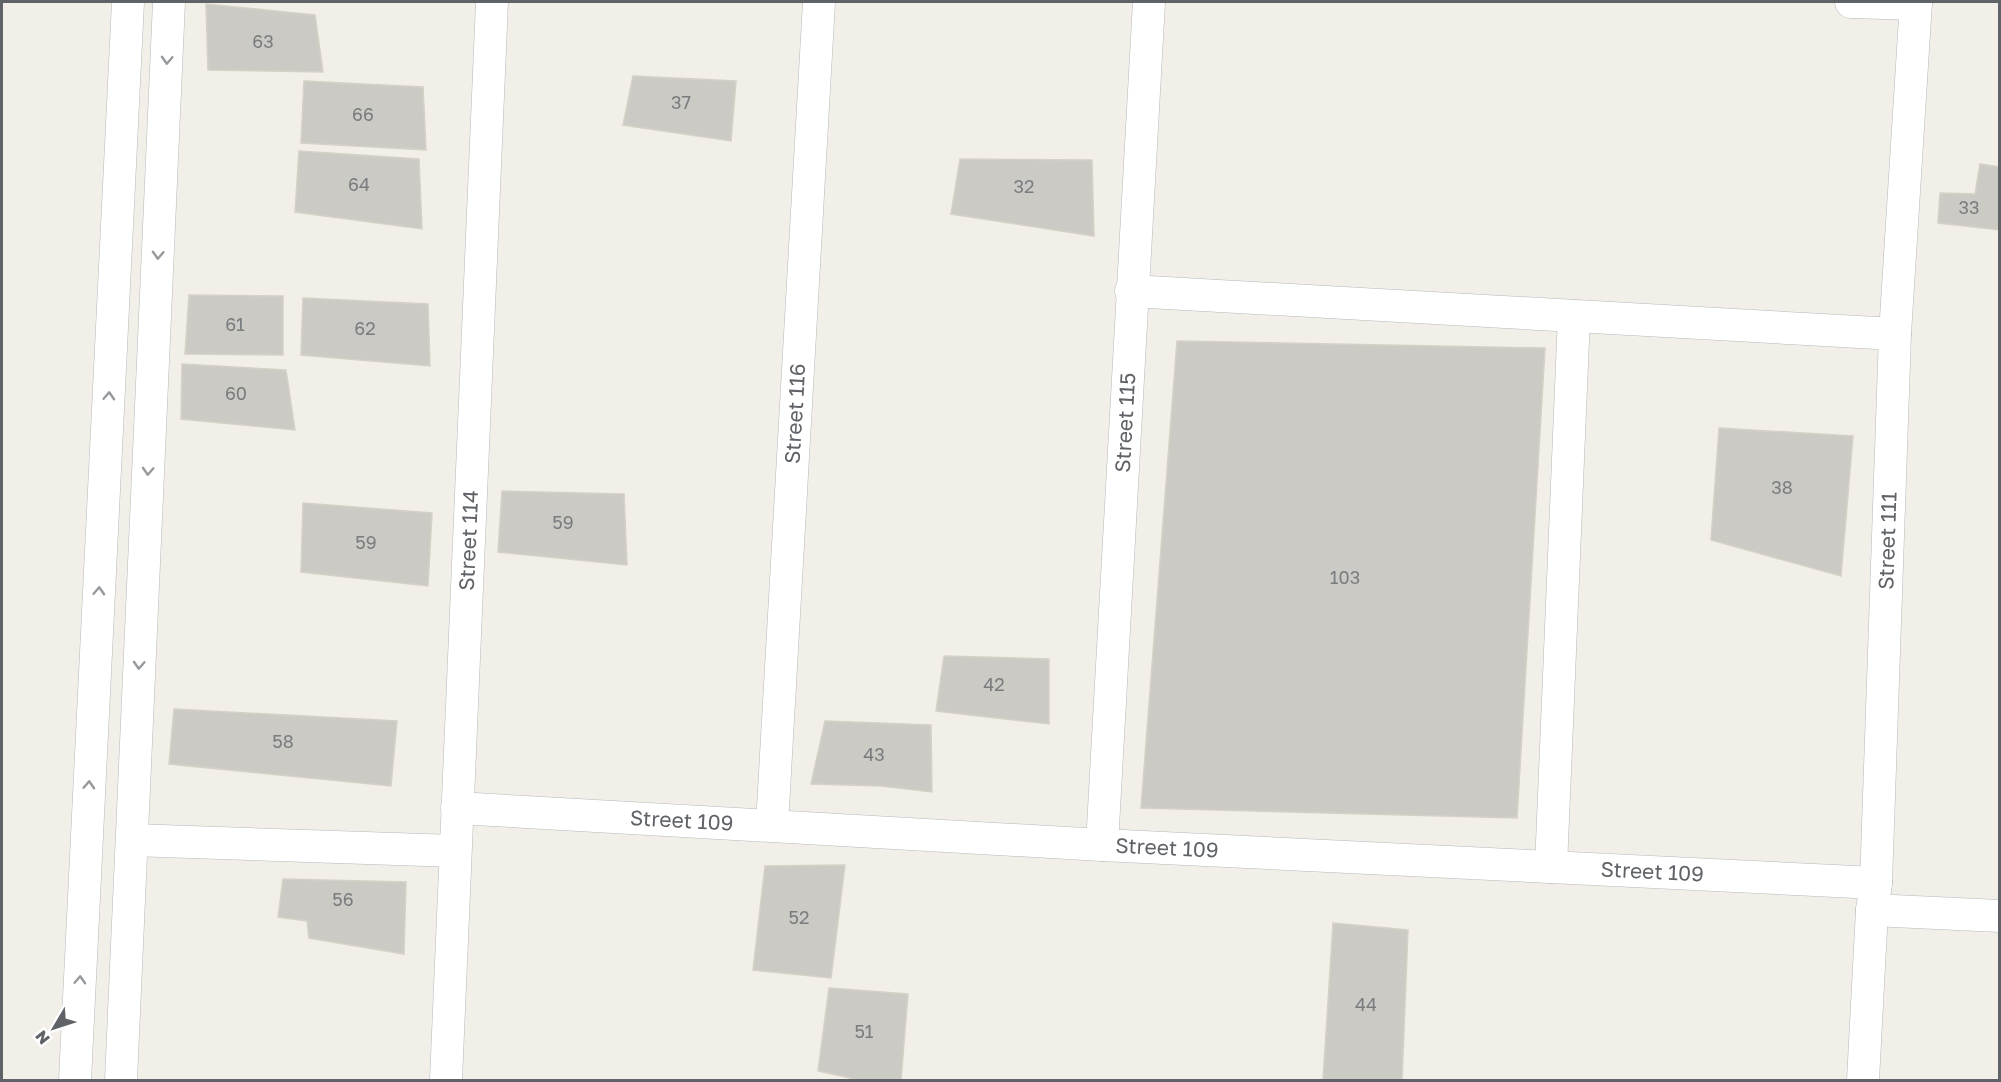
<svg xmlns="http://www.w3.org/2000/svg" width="2001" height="1082" font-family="'Golos Text',sans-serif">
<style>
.building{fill:#cccac5;stroke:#d6d1c6;stroke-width:1.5}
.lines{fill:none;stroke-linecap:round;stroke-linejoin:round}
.minor-casing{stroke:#b5b8bc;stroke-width:33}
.minor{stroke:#fff;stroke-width:32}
.oneway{stroke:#979a9d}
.labels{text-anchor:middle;stroke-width:6;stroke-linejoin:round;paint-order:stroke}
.number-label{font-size:18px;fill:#7a7d7f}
.street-label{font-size:21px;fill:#5f6368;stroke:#fff}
</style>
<rect width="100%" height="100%" fill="#f1efe8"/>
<g class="building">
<path d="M206,4l109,11 8,57 -115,-2z"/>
<path d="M633,76l103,5 -5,60 -108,-16z"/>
<path d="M304,81l119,6 3,63 -125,-7z"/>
<path d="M299,151l120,8 3,70 -127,-17z"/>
<path d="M960,159l132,1 2,76 -143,-22z"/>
<path d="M1980,164l20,3v63l-62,-7 2,-30 35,1z"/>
<path d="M189,295l94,1v59l-98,-1z"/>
<path d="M303,298l125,6 2,62 -129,-11z"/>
<path d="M1177,341l368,7 -28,470 -376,-10z"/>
<path d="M182,364l104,6 9,60 -114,-11z"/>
<path d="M1719,428l134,8 -12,140 -130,-36z"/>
<path d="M502,491l122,3 3,71 -129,-13z"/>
<path d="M303,503l129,10 -4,73 -127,-14z"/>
<path d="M944,656l105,3v65l-113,-13z"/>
<path d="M174,709l223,12 -6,65 -222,-22z"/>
<path d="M825,721l106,4 1,67 -51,-6 -70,-2z"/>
<path d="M845,865l-14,113 -78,-8 12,-104z"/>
<path d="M283,879l123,3 -2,72 -95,-16 -2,-17 -29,-4z"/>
<path d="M1333,923l75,7 -6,150h-79z"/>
<path d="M829,988l79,6 -7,86h-42l-41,-9z"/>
</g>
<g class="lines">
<defs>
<g id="minor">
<path d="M1851,2l65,2"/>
<path d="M1131,291l764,43"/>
<path id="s1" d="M457,808l645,37 774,38"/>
<path id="s2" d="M772,825l47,-823"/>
<path d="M132,840l323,11"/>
<path id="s3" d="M1102,845l47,-843"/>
<path d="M1551,867l23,-551"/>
<path d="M1872,910l128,6"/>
<path d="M75,1080l53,-1078"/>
<path d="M121,1080l48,-1078"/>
<path id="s4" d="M446,1080l46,-1078"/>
<path id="s5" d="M1863,1080l9,-170 4,-27 19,-549 21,-332"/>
</g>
</defs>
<use href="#minor" class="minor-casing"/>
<use href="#minor" class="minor"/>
</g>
<defs><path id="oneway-chevron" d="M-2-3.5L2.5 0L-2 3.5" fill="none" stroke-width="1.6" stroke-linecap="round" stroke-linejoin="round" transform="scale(1.5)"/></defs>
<g class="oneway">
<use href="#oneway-chevron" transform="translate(167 60) rotate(93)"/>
<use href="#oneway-chevron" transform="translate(158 255) rotate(93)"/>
<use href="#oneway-chevron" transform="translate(109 396) rotate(-87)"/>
<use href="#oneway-chevron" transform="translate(148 471) rotate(93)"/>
<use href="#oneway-chevron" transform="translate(99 591) rotate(-87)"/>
<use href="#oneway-chevron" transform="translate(139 665) rotate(93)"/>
<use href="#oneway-chevron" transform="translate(89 785) rotate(-87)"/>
<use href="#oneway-chevron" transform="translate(80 980) rotate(-87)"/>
</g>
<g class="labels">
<g class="number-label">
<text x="263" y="48">63</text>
<text x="681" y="109">37</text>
<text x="363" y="121">66</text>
<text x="359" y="191">64</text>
<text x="1024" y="193">32</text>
<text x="1969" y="214">33</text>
<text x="235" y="331">61</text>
<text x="365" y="335">62</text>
<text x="236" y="400">60</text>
<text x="1782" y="494">38</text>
<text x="563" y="529">59</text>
<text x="366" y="549">59</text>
<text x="1345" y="584">103</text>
<text x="994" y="691">42</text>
<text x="283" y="748">58</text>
<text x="874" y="761">43</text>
<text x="343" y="906">56</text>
<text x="799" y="924">52</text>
<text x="1366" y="1011">44</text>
<text x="864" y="1038">51</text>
</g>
<g class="street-label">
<text dy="7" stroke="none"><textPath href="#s2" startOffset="412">Street 116</textPath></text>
<text dy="7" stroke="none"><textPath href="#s3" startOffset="423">Street 115</textPath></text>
<text dy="7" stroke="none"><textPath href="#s4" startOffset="540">Street 114</textPath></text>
<text dy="7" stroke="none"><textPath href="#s5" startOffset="540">Street 111</textPath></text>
<text dy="7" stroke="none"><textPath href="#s1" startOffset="225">Street 109</textPath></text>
<text dy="7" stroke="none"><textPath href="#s1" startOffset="711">Street 109</textPath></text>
<text dy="7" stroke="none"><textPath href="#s1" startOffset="1197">Street 109</textPath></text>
</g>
</g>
<rect width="2001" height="1082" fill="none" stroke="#5f6368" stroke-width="6"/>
<g transform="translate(54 1028) rotate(231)" stroke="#ffffff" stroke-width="4.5" paint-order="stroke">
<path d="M0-4.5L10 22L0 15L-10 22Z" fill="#5f6368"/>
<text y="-9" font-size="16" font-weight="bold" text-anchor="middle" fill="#5f6368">N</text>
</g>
</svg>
